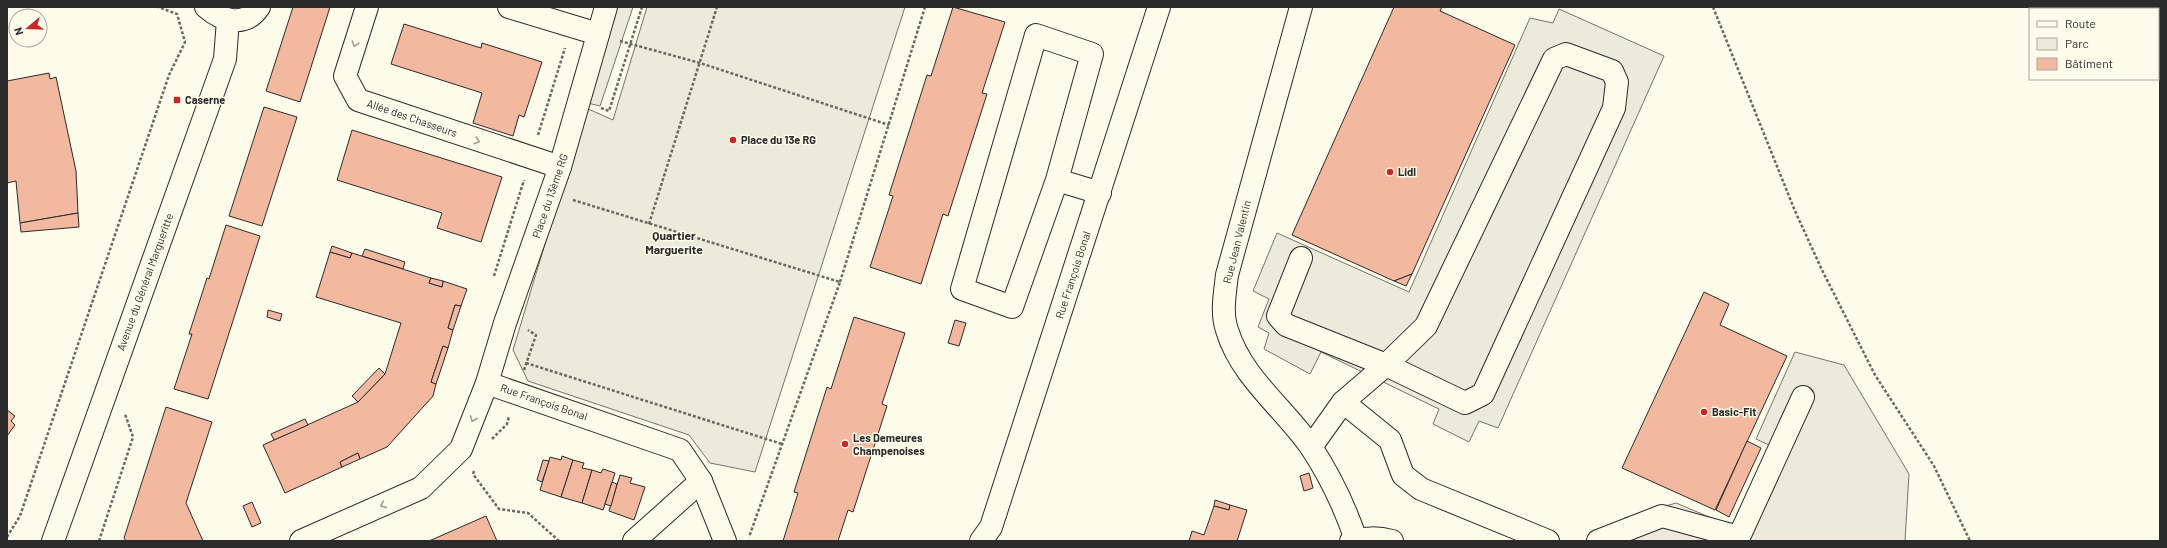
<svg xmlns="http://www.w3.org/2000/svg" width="2167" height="548" font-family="Barlow,sans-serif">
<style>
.green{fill:#ecebdb;stroke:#74746e}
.parking{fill:#eceadb;stroke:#74746e}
.building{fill:#f2b8a0;stroke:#2b2b2b}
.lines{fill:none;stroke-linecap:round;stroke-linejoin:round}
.minor-casing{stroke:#2b2b2b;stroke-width:24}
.major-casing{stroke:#2b2b2b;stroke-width:24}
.path{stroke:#6a6964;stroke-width:2.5;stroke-dasharray:3 2;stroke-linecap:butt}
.minor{stroke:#fdfbea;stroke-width:22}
.major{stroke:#fdfbea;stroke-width:22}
.oneway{stroke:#9e9d94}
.poi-dot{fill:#c62828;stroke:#fdfbea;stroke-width:1.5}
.labels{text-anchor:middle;stroke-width:3;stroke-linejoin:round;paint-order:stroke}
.poi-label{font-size:11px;font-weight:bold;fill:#2b2b2b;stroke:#fdfbea;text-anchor:start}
.street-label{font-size:11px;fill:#2b2b2b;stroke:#fdfbea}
.neighbourhood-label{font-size:12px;font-weight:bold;fill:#2b2b2b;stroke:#fdfbea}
</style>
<rect width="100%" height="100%" fill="#fdfbea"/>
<path class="green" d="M647,7h258l-150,465 -45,-9 -21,-28 -161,-54 -15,-31 73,-242 27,12z"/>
<g class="parking">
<path d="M606,7h27l-33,99 -21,-5z"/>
<path d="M1559,9l105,47 -166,372 -19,-7 -10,21 -36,-18 6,-15 -118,-57 -11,22 -46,-25 5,-16 -11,-6 11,-28 -16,-8 24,-58 132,59 121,-274 23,5z"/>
<path d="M1795,352l49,13 65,109 -4,67h-281v-23l52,-15 57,24 38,-81 -15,-7z"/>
</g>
<g class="building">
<path d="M293,7h37l-30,95 -34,-11z"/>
<path d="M953,7l52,15 -23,71 5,1 -39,122 -5,-2 -22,70 -51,-17 23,-71 -4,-1 38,-120 4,1z"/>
<path d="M1394,7h48l-2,4 75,34 -103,229 -18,7 -102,-46z"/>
<path d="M404,24l77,24 1,-5 60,19 -18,55 -5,-2 -6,21 -40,-13 9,-30 -91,-29z"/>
<path d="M49,73l1,6 6,-2 20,94 2,42 -58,10 -4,-42 -9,2v-102z"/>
<path d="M264,107l33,10 -35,109 -33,-10z"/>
<path d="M352,130l150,47 -21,65 -44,-14 5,-15 -105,-33z"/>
<path d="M78,213l1,14 -58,5 -1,-9z"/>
<path d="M226,225l34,11 -52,163 -34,-10 18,-55h-3l10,-31 8,-25 2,1z"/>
<path d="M332,246l20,7 -2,5 -20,-6z"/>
<path d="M365,249l40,13 -2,7 -41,-13z"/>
<path d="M330,252l20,6 2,-5 79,25 -2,5 13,4 1,-6 24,8 -6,17 -6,-1 -7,23 5,2 -5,18 -5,-2 -12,36 5,2 -3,12 -46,51 -27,12 -2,-6 -18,9 2,5 -57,26 -22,-48 95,-43 27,-28 16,-51 -85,-26z"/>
<path d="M1412,274l-6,12 -12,-5z"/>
<path d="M431,278l12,3 -1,6 -13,-4z"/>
<path d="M1704,292l25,12 -9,21 67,31 -72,154 -93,-42z"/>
<path d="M455,305l6,1 -8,24 -5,-2z"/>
<path d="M268,310l14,4 -2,7 -13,-4z"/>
<path d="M854,317l51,16 -23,71 5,2 -34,106 -5,-2 -10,31h-55l15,-48 -4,-1 33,-105 4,2z"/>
<path d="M955,320l11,3 -7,23 -11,-3z"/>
<path d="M443,346l5,2 -12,36 -5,-2z"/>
<path d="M379,368l6,6 -27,28 -6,-6z"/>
<path d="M166,407l46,15 -26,81 17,38h-77l-2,-3z"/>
<path d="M7,410l8,6 -4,5 4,4 -8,11z"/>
<path d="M305,419l3,6 -34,15 -3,-6z"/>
<path d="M1747,441l14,7 -32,69 -13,-7z"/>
<path d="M358,453l2,6 -18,8 -2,-5z"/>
<path d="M562,456l11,4 -12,37 -21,-7 10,-33 11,3z"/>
<path d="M543,460l6,1 -7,21 -5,-2z"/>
<path d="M573,460l11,3 -2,5 10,2 -10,33 -21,-6z"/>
<path d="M603,469l12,4 -12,37 -21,-7 10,-33 9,3z"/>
<path d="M1309,473l4,15 -9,3 -4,-15z"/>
<path d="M620,475l12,3 -2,5 15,4 -11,33 -25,-9z"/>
<path d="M612,482l5,2 -6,22 -6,-2z"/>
<path d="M1215,500l15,5 -1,5 -15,-4z"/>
<path d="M252,502l9,21 -9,4 -9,-21z"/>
<path d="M1230,505l17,5 -10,31h-48l3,-10 12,4 10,-29 15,4z"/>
<path d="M486,516l11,25h-68z"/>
</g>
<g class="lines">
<defs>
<g id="minor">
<path d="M206,7c16,14 39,21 53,0"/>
<path d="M367,7l-22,69 13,24 202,67"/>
<path d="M509,7l89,27"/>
<path d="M1301,7l-74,268c-2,18 -6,38 0,55 14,47 57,78 84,117 19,29 34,60 45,93"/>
<path d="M1057,180l35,-126 -56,-19 -74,254 50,18 45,-127 43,13"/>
<path d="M1301,258l-23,58 8,9 100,40 79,38 18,-9 131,-286 3,-26 -5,-11 -46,-17 -12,5 -128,267 -40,39 -43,37"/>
<path d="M487,383l193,67 21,31 24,60"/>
<path d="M1311,447l32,-45 47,38 13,35 18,14 127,52"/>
<path d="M53,541l172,-482 3,-39"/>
<path d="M301,541l120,-53 40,-39 26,-66 18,-60 55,-156 46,-160"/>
<path d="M634,541l67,-60"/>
<path d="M981,541l10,-14 168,-520"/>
<path d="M1598,541l64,-25 77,21 64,-140"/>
</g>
<path id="major" d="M1351,541c15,-3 26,-4 41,0"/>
</defs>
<use href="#minor" class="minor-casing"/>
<use href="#major" class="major-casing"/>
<g class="path">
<path d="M1713,7l82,204 27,59 53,105 59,91 36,75"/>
<path d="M620,41l80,22 189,62"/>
<path d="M601,108l8,3 33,-104"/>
<path d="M538,135l27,-87"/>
<path d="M573,200l267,82 -91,255"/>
<path d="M649,224l68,-217"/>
<path d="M494,276l30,-96"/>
<path d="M840,282l85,-275"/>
<path d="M526,363l256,81"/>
<path d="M524,370l12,-35 -8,-5"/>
<path d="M492,439l15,-15 2,-8"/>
<path d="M474,471l-1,3 26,35 29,4 31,28"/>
<path d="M7,537l13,-21 149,-441 16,-33 -8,-28 -19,-7"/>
<path d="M99,541l34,-104 -8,-23"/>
</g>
<use href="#minor" class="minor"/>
<use href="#major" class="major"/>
</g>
<defs><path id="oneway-chevron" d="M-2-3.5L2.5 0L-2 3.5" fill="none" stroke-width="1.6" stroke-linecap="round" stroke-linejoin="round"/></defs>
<g class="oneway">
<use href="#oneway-chevron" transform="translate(355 44) rotate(107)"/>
<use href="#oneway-chevron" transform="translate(477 141) rotate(19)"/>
<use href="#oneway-chevron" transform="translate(473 419) rotate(112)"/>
<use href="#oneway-chevron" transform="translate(383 505) rotate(156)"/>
</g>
<g class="poi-dot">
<rect x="173" y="96" width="8" height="8" rx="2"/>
<circle cx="733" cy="140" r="4"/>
<circle cx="1390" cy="172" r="4"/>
<circle cx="1704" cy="412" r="4"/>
<circle cx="845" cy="444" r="4"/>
</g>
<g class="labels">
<g class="poi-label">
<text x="185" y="104">Caserne</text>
<text x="741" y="144">Place du 13e RG</text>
<text x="1398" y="176">Lidl</text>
<text x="1712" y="416">Basic-Fit</text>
<text x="853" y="442">Les Demeures<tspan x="853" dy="13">Champenoises</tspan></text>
</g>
<g class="street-label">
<text transform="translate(412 118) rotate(19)" y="4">Allée des Chasseurs</text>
<text transform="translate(550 196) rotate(-71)" y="4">Place du 13ème RG</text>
<text transform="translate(1237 242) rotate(-76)" y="4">Rue Jean Valentin</text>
<text transform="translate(1073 275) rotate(-72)" y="4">Rue François Bonal</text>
<text transform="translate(145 282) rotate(-70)" y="4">Avenue du Général Margueritte</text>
<text transform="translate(544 402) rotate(19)" y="4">Rue François Bonal</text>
</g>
<g class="neighbourhood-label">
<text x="674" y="240">Quartier<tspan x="674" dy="14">Marguerite</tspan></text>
</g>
</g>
<rect width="2167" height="548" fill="none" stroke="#2b2b2b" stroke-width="16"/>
<rect x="2029" y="8" width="130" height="72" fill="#fdfbea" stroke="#a9a89e"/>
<rect x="2037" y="21" width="20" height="6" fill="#fdfbea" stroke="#a9a89e"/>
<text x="2065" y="28" font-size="12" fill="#2b2b2b">Route</text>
<rect x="2037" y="38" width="20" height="12" fill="#ecebdb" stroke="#a9a89e"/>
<text x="2065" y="48" font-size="12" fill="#2b2b2b">Parc</text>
<rect x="2037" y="58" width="20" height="12" fill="#f2b8a0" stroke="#a9a89e"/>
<text x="2065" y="68" font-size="12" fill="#2b2b2b">Bâtiment</text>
<g transform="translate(28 28) rotate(251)"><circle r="19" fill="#fdfbea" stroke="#a9a89e"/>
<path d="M0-3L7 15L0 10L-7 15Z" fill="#c62828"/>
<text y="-6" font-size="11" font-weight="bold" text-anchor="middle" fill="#2b2b2b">N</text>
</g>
</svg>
